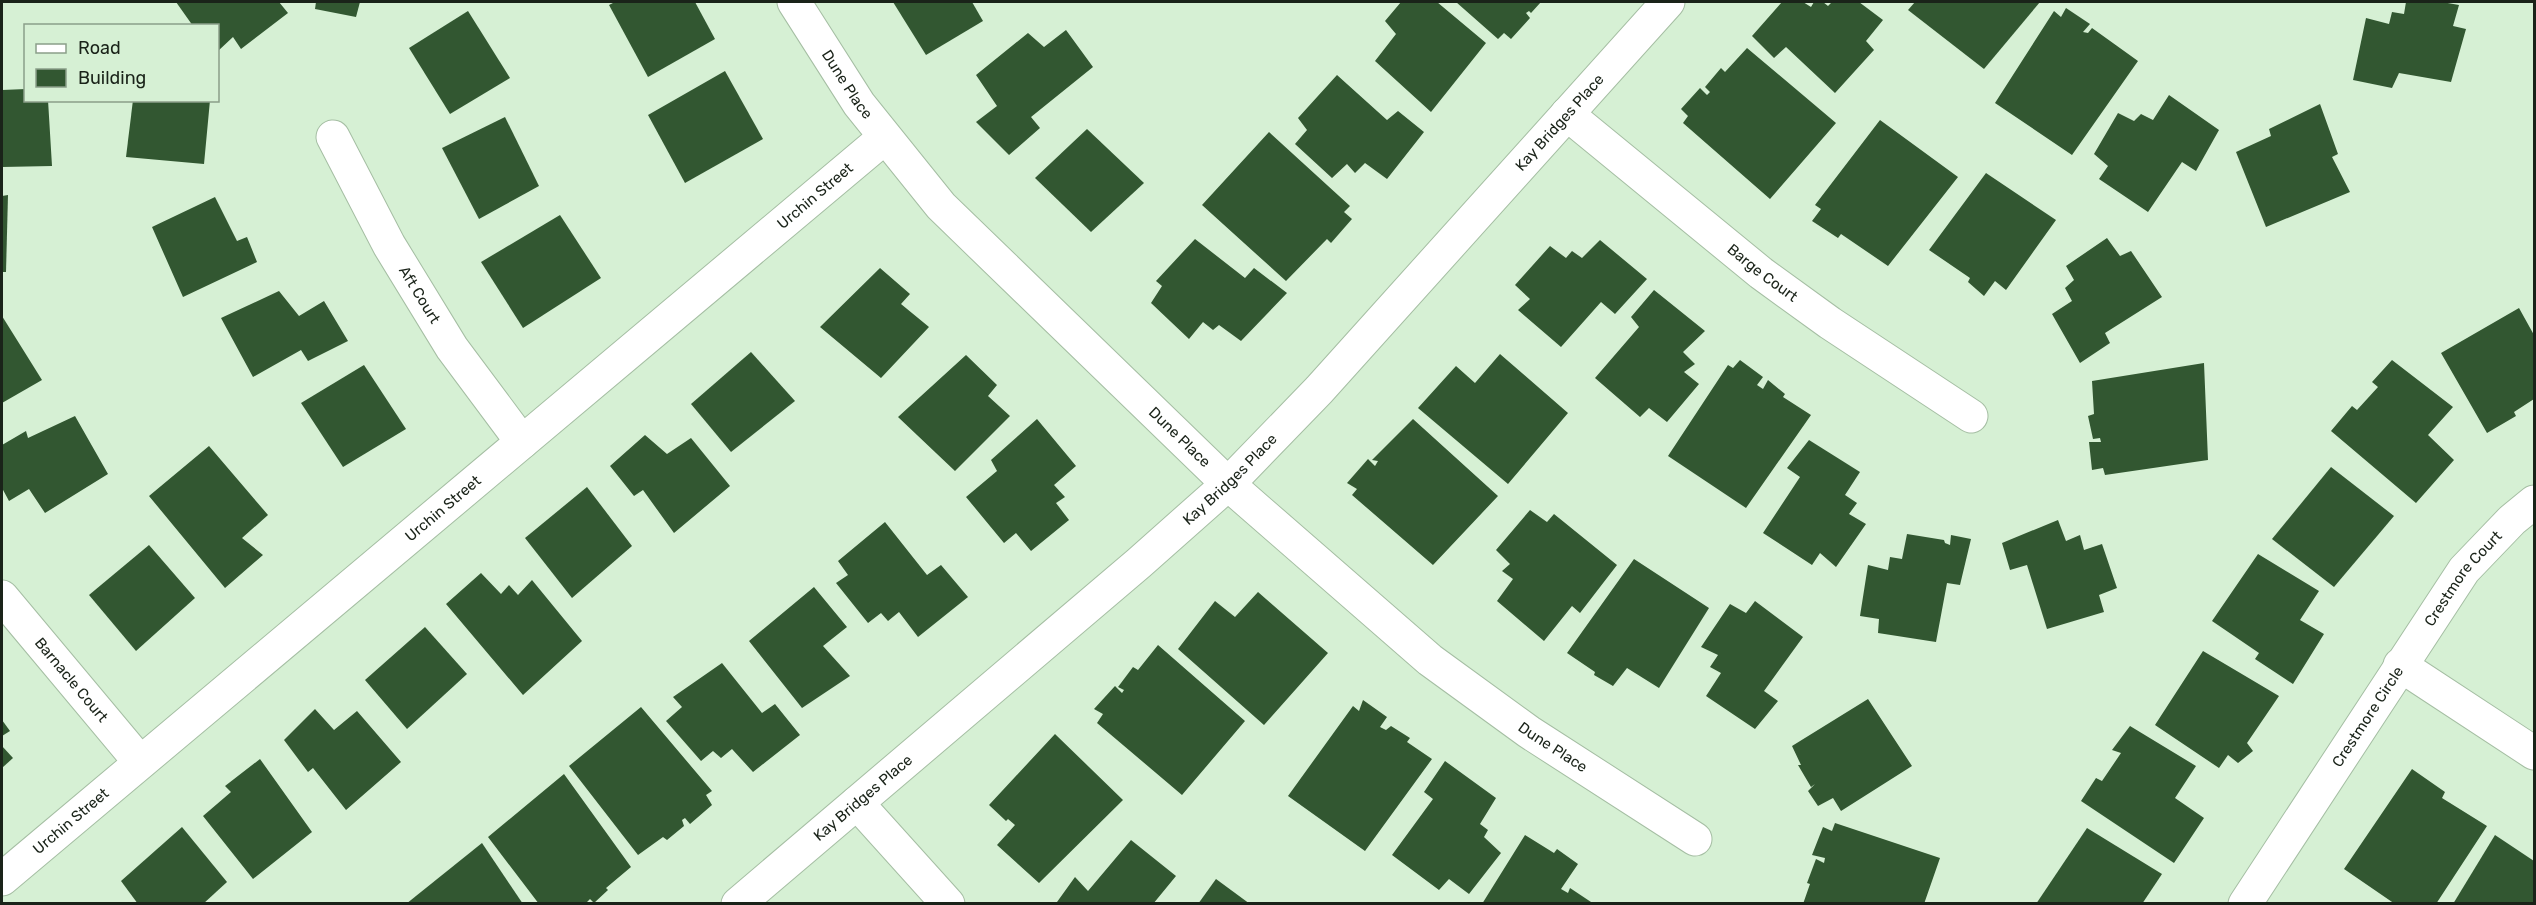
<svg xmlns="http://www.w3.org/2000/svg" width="2536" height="905" font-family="Rubik,sans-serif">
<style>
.building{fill:#325731}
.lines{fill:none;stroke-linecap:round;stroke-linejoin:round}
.minor-casing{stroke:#a5bea3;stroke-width:35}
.minor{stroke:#fff;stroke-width:33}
.labels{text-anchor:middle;stroke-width:6;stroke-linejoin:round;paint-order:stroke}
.street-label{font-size:15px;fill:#1a2319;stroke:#d6f0d4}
</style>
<rect width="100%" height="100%" fill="#d6f0d4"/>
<g class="building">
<path d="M176,2h103l9,11 -47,36 -8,-12 -15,14v-25h-25z"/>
<path d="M316,2h44l-4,15 -41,-8z"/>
<path d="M615,2h80l20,37 -67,38 -39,-72z"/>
<path d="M893,2h79l11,19 -57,34z"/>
<path d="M1401,2h36l49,41 -55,69 -56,-51 21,-27 -11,-13z"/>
<path d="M1456,2h85l-10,11 -2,-2 -3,2 4,5 -19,21 -7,-6 -6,6z"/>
<path d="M1782,2h21l8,5 3,-5h9l5,4 4,-4h27l24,18 -17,21 8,9 -39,43 -49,-46 -12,11 -22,-22z"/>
<path d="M1915,2h125l-56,67 -76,-59z"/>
<path d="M2406,2h36l17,3 -6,21 13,3 -15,53 -52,-9 -7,15 -39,-8 13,-62 23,6 3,-12 12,2z"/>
<path d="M2066,8l24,16 -7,8 5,1 4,-5 46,33 -66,94 -77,-52 59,-92 7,6z"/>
<path d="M468,11l42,67 -60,36 -41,-66z"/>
<path d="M1066,30l27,37 -62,50 9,11 -31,27 -33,-33 21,-16 -21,-31 52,-42 16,14z"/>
<path d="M1747,48l89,75 -66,76 -87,-76 5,-7 -7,-7 19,-21 7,7 3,-3 -5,-5 16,-19 4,4z"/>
<path d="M725,71l38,68 -78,44 -37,-68z"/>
<path d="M1337,75l50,45 11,-9 26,21 -37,47 -22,-16 -10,10 -8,-9 -15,14 -37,-34 12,-14 -9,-12z"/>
<path d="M26,89v11h22l4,66 -50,1v-77z"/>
<path d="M2169,95l50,35 -23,41 -14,-9 -34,50 -49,-33 9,-13 -14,-12 24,-41 16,8 7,-7 12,6z"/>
<path d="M133,100h77l-6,64 -78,-7z"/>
<path d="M2320,104l18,50 -6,3 18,35 -84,35 -30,-75 35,-16 -2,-7z"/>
<path d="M505,117l34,69 -60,33 -37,-71z"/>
<path d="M1880,120l78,57 -70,89 -47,-32 -3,4 -26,-17 9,-12 -6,-4z"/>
<path d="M1087,129l57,54 -53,49 -56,-54z"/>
<path d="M1269,132l81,74 -6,6 8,7 -21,24 -4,-4 -41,42 -84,-76z"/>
<path d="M1986,173l70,47 -50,70 -11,-9 -11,15 -16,-14 2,-4 -41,-28z"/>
<path d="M8,195l-2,77h-4v-76z"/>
<path d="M215,197l22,44 10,-4 10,25 -74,35 -31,-70z"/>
<path d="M560,215l41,63 -78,50 -42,-66z"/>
<path d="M2107,238l13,18 11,-5 31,46 -57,36 5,10 -30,20 -28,-49 20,-13 -7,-13 9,-8 -8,-14z"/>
<path d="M1195,239l50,39 9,-10 33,25 -46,48 -22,-16 -6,5 -10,-8 -14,17 -38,-36 11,-17 -6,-5z"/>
<path d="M1600,240l47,39 -32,35 -14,-12 -40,45 -43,-37 12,-11 -15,-14 35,-39 16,12 6,-7 10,7z"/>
<path d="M880,268l30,26 -9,10 28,23 -48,51 -61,-51z"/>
<path d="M1654,290l51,41 -22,21 12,12 -11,8 15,12 -32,38 -18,-14 -9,9 -45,-39 44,-51 -8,-10z"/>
<path d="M279,291l20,25 25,-15 24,40 -40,20 -7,-11 -48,27 -32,-59z"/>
<path d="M2519,308l15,27v64l-20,13 2,4 -29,17 -46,-80z"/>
<path d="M2,316l40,64 -40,23z"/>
<path d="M751,352l44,49 -64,51 -40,-48z"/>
<path d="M1500,354l68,59 -60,71 -90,-76 38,-42 19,17z"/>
<path d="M966,355l31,30 -9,11 22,20 -55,55 -57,-54z"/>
<path d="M1740,360l23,17 -6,8 6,4 5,-9 17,14 -2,3 28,18 -65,93 -78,-52 60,-91 5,3z"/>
<path d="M2392,360l61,47 -25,28 26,25 -38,43 -85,-72 21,-25 5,4 21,-23 -6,-5z"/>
<path d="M2204,363l4,97 -103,15 -2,-7 -11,2 -3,-28h12l-1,-4 -7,1 -5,-23 6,-2 -2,-33z"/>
<path d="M364,365l42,64 -63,38 -42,-64z"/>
<path d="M75,416l33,58 -63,39 -16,-24 -20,12 -7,-13v-43l24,-14 2,7z"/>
<path d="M1037,419l39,47 -22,19 11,12 -9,6 13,17 -38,31 -15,-18 -12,10 -38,-46 31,-26 -6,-11z"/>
<path d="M1413,419l85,77 -65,69 -81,-70 5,-6 -10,-6 21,-24 7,7 3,-5 -6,-1z"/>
<path d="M645,435l22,19 24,-16 39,48 -56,47 -31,-43 -9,6 -24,-30z"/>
<path d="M1809,440l51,32 -15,23 12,8 -8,11 17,10 -30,43 -16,-14 -8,12 -49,-32 37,-56 -13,-9z"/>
<path d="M209,446l59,69 -26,23 21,17 -38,33 -76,-92z"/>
<path d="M2331,467l63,49 -60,71 -62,-48z"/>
<path d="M587,487l45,59 -60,52 -47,-60z"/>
<path d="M1530,510l17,12 7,-8 63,51 -37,48 -8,-7 -28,35 -47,-40 16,-22 -11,-8 8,-7 -14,-14z"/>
<path d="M2058,520l8,21 14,-6 4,15 18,-6 15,44 -18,7 5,17 -57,17 -20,-64 -17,5 -8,-27z"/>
<path d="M885,522l42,53 14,-10 27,32 -50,40 -19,-25 -11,9 -7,-8 -13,10 -32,-40 12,-8 -10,-14z"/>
<path d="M1907,534l37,6 1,3 5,2 1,-10 20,4 -11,46 -13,-2 -11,59 -58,-9 1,-14 -19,-3 8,-51 20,5 2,-13 12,2z"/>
<path d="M149,545l46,53 -59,53 -47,-56z"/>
<path d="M2258,554l61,37 -19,29 24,14 -31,50 -38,-25 4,-6 -47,-32z"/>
<path d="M1634,559l75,49 -50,80 -32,-20 -14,18 -19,-11 1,-3 -28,-19z"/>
<path d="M481,573l20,21 8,-9 9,10 14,-15 50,61 -59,54 -77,-91z"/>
<path d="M814,587l33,40 -24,19 27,30 -48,32 -53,-67z"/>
<path d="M1258,592l70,61 -64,72 -86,-76 37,-48 20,16z"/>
<path d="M1755,601l48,36 -39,54 14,10 -23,28 -49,-33 15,-23 -11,-6 8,-12 -17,-8 29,-43 16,9z"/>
<path d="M425,627l42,47 -60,55 -42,-49z"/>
<path d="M1158,645l87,76 -63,74 -85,-72 6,-9 -9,-5 21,-23 7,7 2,-3 -6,-3 15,-20 5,3z"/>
<path d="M2203,651l76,45 -32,47 6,8 -15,12 -10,-8 -9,13 -64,-43z"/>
<path d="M722,663l40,50 13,-9 25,31 -47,37 -21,-23 -11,9 -8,-7 -12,10 -35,-40 16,-14 -9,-10z"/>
<path d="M1868,699l44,67 -71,45 -8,-13 -15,8 -10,-15 7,-7 -4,3 -13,-22h3l-9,-19z"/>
<path d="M1363,700l24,17 -7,10 6,3 5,-4 19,12 -3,4 25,17 -67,92 -77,-55 65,-90 6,5z"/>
<path d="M641,707l71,84 -6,4 6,10 -22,19 -5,-6 -3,2 2,6 -17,14 -4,-3 -25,18 -69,-89z"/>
<path d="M315,709l19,21 23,-19 44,51 -55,48 -33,-42 -5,4 -24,-32z"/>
<path d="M2,720l8,11 -8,5z"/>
<path d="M2130,726l66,40 -21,32 29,20 -30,45 -93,-62 15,-23 6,3 19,-28 -9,-3z"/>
<path d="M1055,734l68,66 -84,83 -42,-38 18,-20 -7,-6 -2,2 -17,-16z"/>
<path d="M2,746l11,12 -11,10z"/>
<path d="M260,759l52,73 -59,47 -50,-63 28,-24 -6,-6z"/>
<path d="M1445,761l51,37 -16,26 8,6 -4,7 17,16 -32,41 -20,-15 -10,11 -47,-35 41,-56 -9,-7z"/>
<path d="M2412,769l33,23 -3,6 45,28 -51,78h-41l-51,-35z"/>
<path d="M564,774l67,93 -25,21 2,2 -14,13 -4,-4 -5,5h-46l-51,-67z"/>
<path d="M1835,823l105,35 -16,46h-121l7,-20 -3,-1 9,-24 8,4 1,-5 -13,-3 11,-28 9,4z"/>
<path d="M182,827l45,55 -24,22h-65l-17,-23z"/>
<path d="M2087,828l75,46 -20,30h-106z"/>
<path d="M1525,835l29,18 3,-4 21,15 -17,25 7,4 2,-5 24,16h-112z"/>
<path d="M2495,835l39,26v43h-81z"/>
<path d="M1131,840l45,36 -23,28h-94l-2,-2 18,-25 13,14z"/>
<path d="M482,843l41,61h-117z"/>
<path d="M1216,879l34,25h-52z"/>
</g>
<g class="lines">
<defs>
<g id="minor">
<path id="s1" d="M794,2l65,102 82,102 287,278 202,176 99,72 166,107"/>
<path id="s2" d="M1567,114l194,159 69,50 141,93"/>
<path id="s3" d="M333,137l56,108 63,103 70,94"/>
<path id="s4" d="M2,597l138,165"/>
<path d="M2400,665l134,88"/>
<path d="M857,803l91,101"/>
<path id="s5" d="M2,879l882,-741"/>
<path id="s6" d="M738,904l401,-341 89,-79 91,-94 349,-388"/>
<path id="s7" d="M2245,904l219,-334 48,-50 22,-18"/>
</g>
</defs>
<use href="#minor" class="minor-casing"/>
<use href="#minor" class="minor"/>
</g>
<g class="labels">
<g class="street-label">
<text dy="5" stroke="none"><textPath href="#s1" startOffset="98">Dune Place</textPath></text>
<text dy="5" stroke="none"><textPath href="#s6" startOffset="1136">Kay Bridges Place</textPath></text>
<text dy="5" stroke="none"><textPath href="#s5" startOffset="1062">Urchin Street</textPath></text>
<text dy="5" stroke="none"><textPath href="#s2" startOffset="252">Barge Court</textPath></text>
<text dy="5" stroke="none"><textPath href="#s3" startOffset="180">Aft Court</textPath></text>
<text dy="5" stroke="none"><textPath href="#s1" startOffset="584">Dune Place</textPath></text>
<text dy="5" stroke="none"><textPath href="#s6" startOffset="650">Kay Bridges Place</textPath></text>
<text dy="5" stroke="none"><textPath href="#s5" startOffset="576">Urchin Street</textPath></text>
<text dy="5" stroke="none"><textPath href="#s7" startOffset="392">Crestmore Court</textPath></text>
<text dy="5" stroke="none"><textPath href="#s4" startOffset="108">Barnacle Court</textPath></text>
<text dy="5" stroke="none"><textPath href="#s7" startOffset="224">Crestmore Circle</textPath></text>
<text dy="5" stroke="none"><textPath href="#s1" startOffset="1070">Dune Place</textPath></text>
<text dy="5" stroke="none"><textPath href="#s6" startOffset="164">Kay Bridges Place</textPath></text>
<text dy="5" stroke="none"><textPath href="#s5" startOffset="90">Urchin Street</textPath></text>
</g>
</g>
<rect width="2536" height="905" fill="none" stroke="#1a2319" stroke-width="6"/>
<rect x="24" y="24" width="195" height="78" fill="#d6f0d4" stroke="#8b9e89" stroke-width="1.5"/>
<rect x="36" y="44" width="30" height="9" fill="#ffffff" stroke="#8b9e89" stroke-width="1.5"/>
<text x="78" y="54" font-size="18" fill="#1a2319">Road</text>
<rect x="36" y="69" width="30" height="18" fill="#325731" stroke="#8b9e89" stroke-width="1.5"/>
<text x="78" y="84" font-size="18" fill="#1a2319">Building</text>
</svg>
